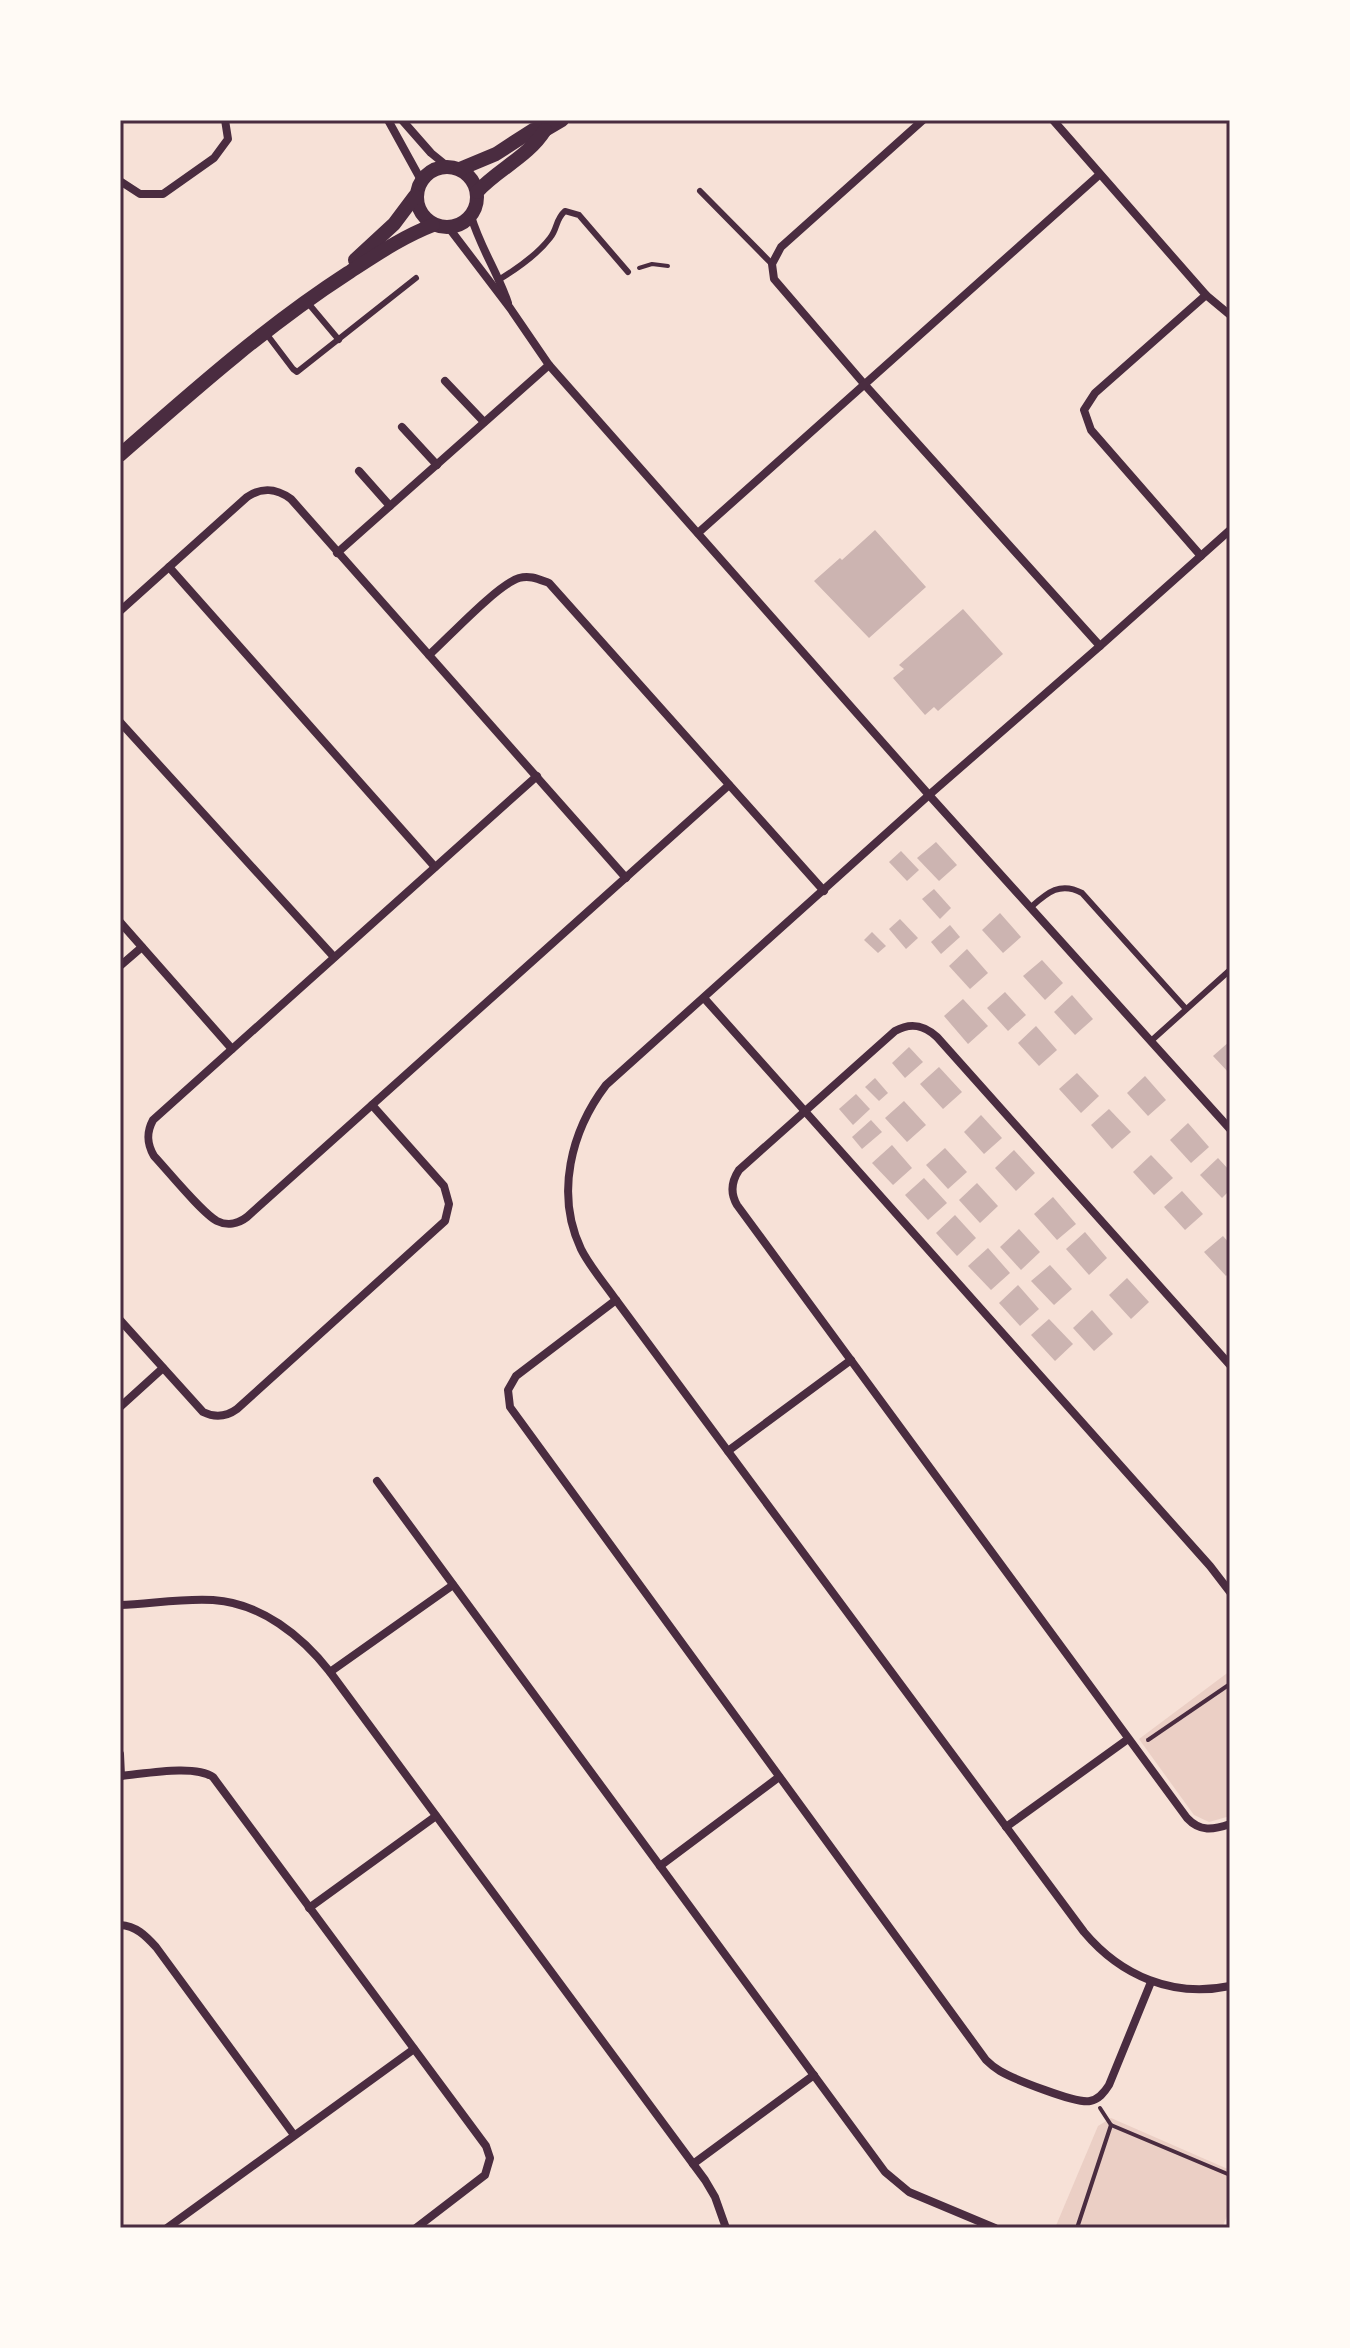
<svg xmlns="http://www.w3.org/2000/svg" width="1350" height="2348" font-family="'PT Sans Narrow',sans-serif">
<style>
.green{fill:#ebcfc5}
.building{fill:#ccb4b1}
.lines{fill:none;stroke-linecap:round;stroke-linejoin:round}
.path{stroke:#4a2c40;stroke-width:4}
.service{stroke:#4a2c40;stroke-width:6}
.minor{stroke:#4a2c40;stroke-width:8}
.tertiary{stroke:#4a2c40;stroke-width:14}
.neatline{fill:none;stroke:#4a2c40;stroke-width:3}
</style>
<rect width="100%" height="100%" fill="#f7e1d7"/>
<g class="green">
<path d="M1230,1671v145l-21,6 -15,-7 -55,-76z"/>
<path d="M1111,2118l119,52v39l-8,19h-167l43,-102z"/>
</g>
<g class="building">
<path d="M875,530l51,57 -57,51 -55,-57 26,-23 2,2z"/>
<path d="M963,609l40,45 -65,57 -4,-4 -9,8 -32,-37 11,-9 -5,-4z"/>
<path d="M936,842l21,23 -18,16 -22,-23z"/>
<path d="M901,851l18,19 -12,11 -18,-19z"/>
<path d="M934,889l17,19 -11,11 -18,-20z"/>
<path d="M1000,913l21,24 -18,16 -21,-23z"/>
<path d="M900,919l18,19 -12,11 -17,-20z"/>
<path d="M950,925l10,12 -19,17 -10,-12z"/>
<path d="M872,932l14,14 -8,7 -14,-13z"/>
<path d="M967,949l21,24 -18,16 -21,-23z"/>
<path d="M1042,960l21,23 -18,17 -22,-24z"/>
<path d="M1005,992l21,23 -18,16 -21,-23z"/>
<path d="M1072,995l21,24 -18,16 -21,-23z"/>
<path d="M963,999l25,27 -20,18 -24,-28z"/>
<path d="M1036,1026l21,24 -18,16 -21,-23z"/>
<path d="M1230,1041v33l-17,-18z"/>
<path d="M909,1047l14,15 -18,16 -13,-15z"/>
<path d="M939,1067l23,25 -19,17 -23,-25z"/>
<path d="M1077,1073l22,23 -18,17 -22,-24z"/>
<path d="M1145,1076l21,24 -18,16 -21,-23z"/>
<path d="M875,1078l13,15 -9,8 -14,-14z"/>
<path d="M856,1094l14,15 -17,16 -14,-16z"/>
<path d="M904,1101l22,24 -19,17 -22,-24z"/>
<path d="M1109,1109l22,23 -19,17 -21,-24z"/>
<path d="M981,1115l21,23 -18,16 -20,-22z"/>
<path d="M871,1120l11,12 -20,17 -10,-12z"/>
<path d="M1188,1123l21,24 -18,16 -21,-23z"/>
<path d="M892,1145l20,23 -19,17 -21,-22z"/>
<path d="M945,1148l22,24 -19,17 -22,-24z"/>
<path d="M1014,1150l21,23 -19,18 -21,-23z"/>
<path d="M1151,1155l22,23 -19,17 -21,-23z"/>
<path d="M1218,1158l12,13v19l-8,8 -22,-23z"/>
<path d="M924,1178l23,25 -19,17 -23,-25z"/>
<path d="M977,1183l21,23 -18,17 -21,-23z"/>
<path d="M1182,1191l21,23 -18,16 -21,-23z"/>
<path d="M1053,1197l23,27 -19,16 -23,-26z"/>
<path d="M955,1215l21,23 -19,18 -21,-23z"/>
<path d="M1019,1229l21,23 -19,18 -21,-23z"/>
<path d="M1085,1232l22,26 -18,17 -23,-26z"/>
<path d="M1223,1236l7,8v28l-4,4 -22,-24z"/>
<path d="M988,1248l22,25 -19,17 -23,-24z"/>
<path d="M1050,1265l22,24 -18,16 -23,-24z"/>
<path d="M1127,1278l22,24 -18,17 -22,-24z"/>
<path d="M1018,1285l21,24 -19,17 -21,-23z"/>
<path d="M1092,1310l21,24 -19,17 -21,-23z"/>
<path d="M1049,1319l24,25 -18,17 -24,-26z"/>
</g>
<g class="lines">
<g class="path">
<path d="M639,268l13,-4 16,2"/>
<path d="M1148,1740l82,-56"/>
<path d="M1100,2108l11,17 119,50"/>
<path d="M1077,2228l34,-103"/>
</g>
<g class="service">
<path d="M700,191l72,73"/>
<path d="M500,279c18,-11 37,-24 50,-41 8,-10 5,-18 15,-27l14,4 49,57"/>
<path d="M308,303l31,37"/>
<path d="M265,332l28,37 4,3 119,-94"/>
<path d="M1031,907c16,-14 29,-26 51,-14l104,116"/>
<path d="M1151,1041l79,-71"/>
</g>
<g class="minor">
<path d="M388,120l33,60"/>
<path d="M402,120l29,33 16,13"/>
<path d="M923,120l-142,127 -9,17 2,15 91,106 235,261"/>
<path d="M1053,120l153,175 24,20"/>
<path d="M120,181l20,13h23l51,-36 14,-19 -3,-19"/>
<path d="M471,216c9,31 27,57 37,87"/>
<path d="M449,228l61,80 39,57 380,430 301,334"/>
<path d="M445,381l39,41"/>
<path d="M402,427l35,38"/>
<path d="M359,471l31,35"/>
<path d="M1230,530l-130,116 -171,149 -323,290c-35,46 -51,109 -25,164 9,18 24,35 35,51l468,632c37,44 89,66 146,54"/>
<path d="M698,533l401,-358"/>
<path d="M337,553l212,-188"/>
<path d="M1201,556l-110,-126 -7,-20 11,-17 111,-98"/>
<path d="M169,567l266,300"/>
<path d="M120,611l127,-114c15,-10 29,-9 44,2l335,379"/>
<path d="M429,655c19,-17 68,-70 90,-77 11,-3 19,1 30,5l275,308"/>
<path d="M120,722l214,235"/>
<path d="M537,776l-384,344c-7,13 -6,24 1,36 14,15 48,57 63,65 10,5 21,3 30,-4l482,-432"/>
<path d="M120,922l112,127"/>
<path d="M120,966l22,-19"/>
<path d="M704,998l506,568 20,26"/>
<path d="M616,1300l-100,76 -8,14 2,17 476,653c4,4 9,8 14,11 14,8 76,33 90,30 9,-2 14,-8 19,-16l42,-103"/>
<path d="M120,1320l83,92c12,6 23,5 34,-3l208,-188 4,-17 -5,-18 -72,-81"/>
<path d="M1230,1365l-293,-328c-13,-12 -26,-15 -42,-6l-156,139c-8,12 -9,23 -2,35l450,613c13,14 26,12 43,6"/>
<path d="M120,1407l43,-39"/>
<path d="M728,1451l123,-91"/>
<path d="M377,1481l508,691 24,20 86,36"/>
<path d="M120,1605c30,-1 62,-7 93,-5 48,3 89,36 117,72l375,508 10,17 11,31"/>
<path d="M330,1672l123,-87"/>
<path d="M120,1754l1,22"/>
<path d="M120,1776c24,-2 74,-12 93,1l273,369 4,12 -5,17 -69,53"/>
<path d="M1006,1827l122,-88"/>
<path d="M660,1866l119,-89"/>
<path d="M309,1908l127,-92"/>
<path d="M120,1925c16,1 25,10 36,22l138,188"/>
<path d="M693,2164l121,-89"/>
<path d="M167,2228l247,-179"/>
</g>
<g class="tertiary">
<circle cx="447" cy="197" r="30"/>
<path d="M460,169l36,-15 37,-24h12l17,-10"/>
<path d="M477,192c21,-23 51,-35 68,-62"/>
<path d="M355,260l39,-36 21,-28"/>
<path d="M120,455c73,-64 146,-129 228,-182 28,-18 54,-36 85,-48"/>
</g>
</g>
<rect width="1350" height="2348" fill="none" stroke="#fffaf5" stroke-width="244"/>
<rect x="122" y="122" width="1106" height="2104" class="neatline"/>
</svg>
